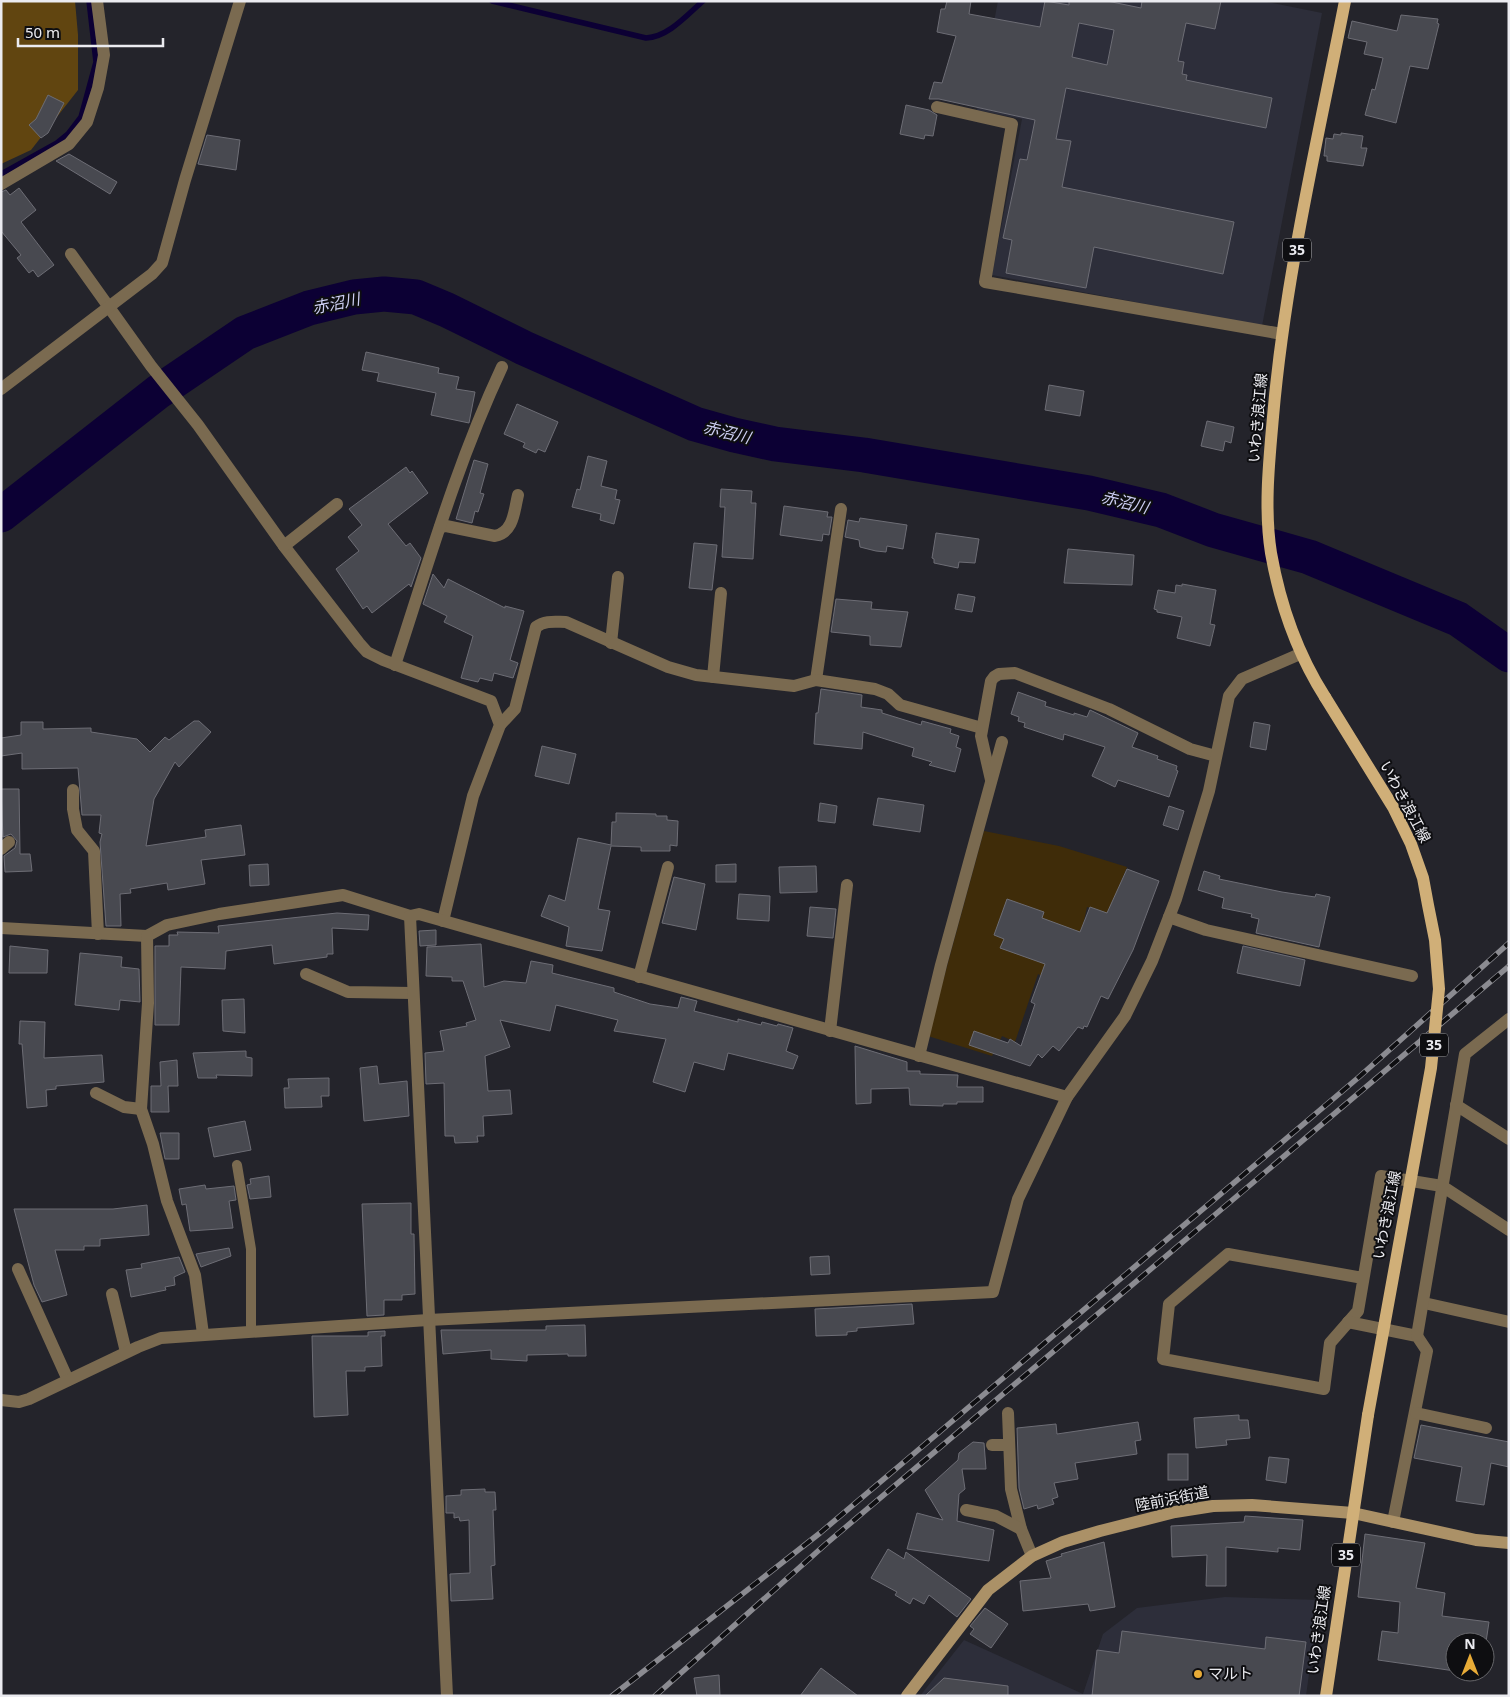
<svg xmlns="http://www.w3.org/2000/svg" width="1510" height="1697" font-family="'Noto Sans','Noto Sans JP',sans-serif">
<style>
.built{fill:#2d2e3a}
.green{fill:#3f2c09}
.forest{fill:#614510}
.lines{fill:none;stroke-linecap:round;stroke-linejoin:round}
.stream{stroke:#0c0034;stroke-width:5.5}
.river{stroke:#0c0034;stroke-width:35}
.building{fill:#484950;stroke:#6d6d75;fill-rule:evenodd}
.lane{stroke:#7a6a50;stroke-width:10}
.street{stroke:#7a6a50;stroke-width:12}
.secondary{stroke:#ab9167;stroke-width:12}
.primary{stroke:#d0af78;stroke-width:12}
.rail-casing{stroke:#8b8b91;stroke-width:5.5}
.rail{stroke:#0e0e11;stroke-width:4;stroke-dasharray:11;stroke-linecap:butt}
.primary-bridge{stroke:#d0af78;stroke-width:12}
.poi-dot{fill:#e8ab37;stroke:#0e0e11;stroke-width:2}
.labels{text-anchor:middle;stroke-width:4;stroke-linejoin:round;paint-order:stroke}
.shield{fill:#0e0e11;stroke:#a9a9ad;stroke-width:1}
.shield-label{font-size:14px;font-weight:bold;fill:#ebebf0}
.street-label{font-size:15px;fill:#ebebf0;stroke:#0e0e11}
.poi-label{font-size:15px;fill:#ebebf0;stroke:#0e0e11;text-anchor:start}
.water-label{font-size:16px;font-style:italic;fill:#cdcff3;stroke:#0e0e11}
</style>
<rect width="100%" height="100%" fill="#24242b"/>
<g class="built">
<path d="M998,1h264l60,12 -60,313 -270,-51 30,-156 -45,-9z"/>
<path d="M1225,1597l94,3 -13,96h-386l44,-56 119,54 20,-60 34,-26z"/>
</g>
<path class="green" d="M984,831l75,15 68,21 -19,47 -21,-7 -6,27 -25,49 -18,-9 -23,68 -13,-6 -10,20 -64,-20z"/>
<path class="forest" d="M1,1h74l3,34v55l-47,60 -30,14z"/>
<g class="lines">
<g class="stream">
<path d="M492,1l154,37c22,-1 40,-22 57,-37"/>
<path d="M1,174l56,-31 11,-9 13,-17 15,-55 -7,-61"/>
</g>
<path class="river" d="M1,515l157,-123 87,-59 64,-25 45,-11 30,-3 32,3 31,13 77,38 171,76 39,11 41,9 89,11 225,38 72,17 52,20 96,27 149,62 51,36"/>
</g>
<g class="building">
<path d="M947,1h24l-2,13 71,13 5,-26 24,4v-4h38l34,7 1,-7h79l-6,28 -29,-6 -8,38 6,1 -2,12 5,1 -1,5 86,18 -6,30 -200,-40 -10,51 15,2 -9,46 172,35 -11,52 -129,-27 -8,41 -80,-15 6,-33 -9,-2 17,-79 7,1 8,-40 -96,-21h-10l5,-17 8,1 14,-47 -19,-4 4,-23h4zM1079,23l35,7 -7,35 -35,-8z"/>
<path d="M1401,15l37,4 -1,4 2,1 -11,45 -18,-3 -14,57 -31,-8 7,-26 3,1 8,-32 -19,-4 3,-12 -19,-4 4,-17 45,10z"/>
<path d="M48,95l16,8 -16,30 -7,5 -12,-13 7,-6z"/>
<path d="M906,105l23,5 8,5 -4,21 -8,-1 -1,4 -24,-5z"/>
<path d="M1341,133l22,3 -2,12h6l-4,18 -36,-5v-5h-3l2,-18 7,1 1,-5 7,1z"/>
<path d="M207,135l33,5 -4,30 -38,-6z"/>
<path d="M69,154l48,28 -7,12 -54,-33z"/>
<path d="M19,188l17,22 -15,12 33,43 -16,12 -5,-7 -4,3 -12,-15 4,-3 -20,-24v-39l5,-2 4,5z"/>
<path d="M366,352l73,16 -1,5 21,4 -3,12 19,3 -6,31 -38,-8 5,-22 -59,-12 2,-8 -17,-3z"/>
<path d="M1049,385l35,6 -4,25 -35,-6z"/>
<path d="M517,404l41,18 -13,30 -7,-3 -2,4 -13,-6 2,-4 -21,-9z"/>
<path d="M1207,421l27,6 -3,16 -6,-2 -2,10 -22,-5z"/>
<path d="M588,456l19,5 -6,25 16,4 -2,9 5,1 -6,24 -14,-4 1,-6 -29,-7 5,-18 3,1z"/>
<path d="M474,460l14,4 -8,29 4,1 -6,18 -3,-1 -3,12 -16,-4z"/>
<path d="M406,467l4,6 2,-2 16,22 -40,31 18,22 4,-3 11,15 -10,29 -2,-3 -37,29 -5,-7 -4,3 -27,-40 23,-18 -11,-14 14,-12 -13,-16z"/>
<path d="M721,489l31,2 -1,12h5l-3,56 -31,-2 3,-50h-5z"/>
<path d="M784,506l44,6 -1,5h5l-3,18 -6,-1 -1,7 -42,-6z"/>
<path d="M860,518l47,7 -4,24 -16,-3 -1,6 -10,-1 -16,-4 -1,-7 -14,-3 3,-17 11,2z"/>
<path d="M936,533l43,6 -4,24 -16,-1 -1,6 -24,-5v-4l-2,-1z"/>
<path d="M694,543l23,2 -5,45 -23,-2z"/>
<path d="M1068,549l66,6 -2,30 -68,-2z"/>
<path d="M433,574l11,14 4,-9 57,29v-2l19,5 -14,49 8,3 -5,15 -19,-5 -2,8 -12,-3 -2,4 -17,-4 12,-42 -29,-14 3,-6 -24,-12z"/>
<path d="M1182,584l34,6 -6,34 5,1 -5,21 -33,-8 5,-21 -25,-5v-2l-3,-1 4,-19 17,3 1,-8 6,1z"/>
<path d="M958,594l17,3 -3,15 -17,-3z"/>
<path d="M836,599l36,3 -1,7 37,3 -7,35 -31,-2v-9l-39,-4z"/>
<path d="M821,689l41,6 -1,12 21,3v3l39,12 1,-4 29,8 -1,4 9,3 -3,11 5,2 -6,23 -26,-7 3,-3 -20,-6 2,-8 -51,-16 -1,17 -48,-5 2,-31h2z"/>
<path d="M1018,692l28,10 -1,4 29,9v-2l13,4 3,-7 48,23 -6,14 26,9 -1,3 20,7 -1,4 2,1 -9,26 -51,-17 -3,7 -23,-11 13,-29 -41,-13 -1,6 -39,-13 1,-4 -7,-2 1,-4 -8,-3z"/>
<path d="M194,721h5l12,11 -32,35 -4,-5 -21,37 -8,47 60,-9 -1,-7 36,-5 4,30 -44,5 4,24 -37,6 -1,-7 -37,6 1,4 -11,1 1,32h-15l-6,-84 2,-8 -3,-1 2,-18h-19l-4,-47 -56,1v-16l-21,3v-18l20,-3v-13h22v7l48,-1v4l46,7 13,13 15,-15 4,3z"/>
<path d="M1254,722l16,3 -4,25 -16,-3z"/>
<path d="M542,746l34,8 -7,30 -34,-8z"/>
<path d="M1,789h18l1,65h10l2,17 -27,1 -1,-16 11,-8 2,-7 -6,-7 -8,3z"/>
<path d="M878,798l46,7 -4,27 -47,-7z"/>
<path d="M820,803l17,3 -2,17 -17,-2z"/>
<path d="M1169,806l15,5 -6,19 -15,-5z"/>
<path d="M616,813l40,1v2h11v4l11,1 -1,25 -7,-1v6h-29v-4l-30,-1 -13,63 12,2 -8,40 -36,-5 3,-19 -28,-11 8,-21 16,6 13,-63 33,7 1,-23h4z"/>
<path d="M268,864l1,21 -19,1 -1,-21z"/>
<path d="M736,864v18h-20v-17z"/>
<path d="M816,866l1,26 -37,1 -1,-26z"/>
<path d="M1127,869l32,12 -26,69 -25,49 -7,-3 -14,31 -3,-1 -1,3 -5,-2 -19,24 -6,-5 -11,12 -4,-4 -8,12 -61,-21 5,-14 34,12 2,-4 11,7 14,-42 -4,-2 14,-38 -45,-16 4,-9 -10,-4 13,-36 37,13 -2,6 38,14 10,-25 17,6z"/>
<path d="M1204,871l16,5 -1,3 63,13 33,5 1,-3 14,3 -11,50 -63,-14 3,-14 -8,-2 1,-3 -30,-6 2,-10 -26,-8z"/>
<path d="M674,877l31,7 -9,46 -34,-7z"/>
<path d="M739,894l31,2 -1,25 -32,-2z"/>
<path d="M810,907l26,2 -3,29 -26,-2z"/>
<path d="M337,913l32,2 -1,15 -36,-2 1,26h-6v3l-53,7 -2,-19 -46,6 -1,18 -44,-2 -2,58h-24v-79h14v-11h9l-1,-3 42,1 -1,-7z"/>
<path d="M436,930v15l-16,1 -1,-15z"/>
<path d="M481,944l3,43 20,-6 22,2 5,-22 22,4 -1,8 62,15v4l36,12 28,4 3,-11 16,4 -3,10 44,11v-3l23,6 1,-3 15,4 1,-2 15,4 -7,23 12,5 -5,13 -65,-16 -4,17 -30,-8 -9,30 -32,-10 13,-43 -52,-8 4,-11 -62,-15 -6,26 -50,-11 10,27 -25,9 3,35 22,-1 2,24 -29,2 1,20h-7l1,6 -23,1 -1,-7h-9l-1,-53 -18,1 -1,-31 19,-2 -4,-20 27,-5 -1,-3 10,-3 -13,-39h-11v-4l-26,-1 1,-29z"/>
<path d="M10,946l38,4 -1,23h-38z"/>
<path d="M1243,946l62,14 -5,26 -63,-13z"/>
<path d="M80,953l42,4 -1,10 18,2 1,33 -20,-2 -1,10 -44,-5z"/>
<path d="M244,999l1,34 -22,-2 -1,-31z"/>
<path d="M20,1021l25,1 -1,36 58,-3 2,27 -48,4v3l-10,1 1,16 -20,2 -5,-64h-3z"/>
<path d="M855,1046l52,16v9h13v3l38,1 -1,12h26v15h-26v2h-14v2l-33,-1 -1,-17 -38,1v14l-15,1z"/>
<path d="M246,1051v6l6,1v18l-36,-1 1,3h-19l-5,-25z"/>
<path d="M177,1060l1,26h-10l1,26h-18v-26h10l-1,-24z"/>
<path d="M377,1066l2,18 28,-3 2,35 -45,5 -4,-53z"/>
<path d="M329,1078v18h-8l1,11 -37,1 -1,-20h5l-1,-9z"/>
<path d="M245,1121l6,29 -37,7 -6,-29z"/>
<path d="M160,1133h19v26h-14z"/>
<path d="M269,1176l2,21 -21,2 -3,-14 4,-1 -1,-5z"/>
<path d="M205,1185l1,4 28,-3 2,14 -7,1 4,27 -43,3 -4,-27 -4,1 -3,-16z"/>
<path d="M411,1203v31h3l1,60 -13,1v5h-18v15l-17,1 -5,-112z"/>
<path d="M147,1205l2,30 -49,4v7h-16v4h-29l12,45 -25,7 -8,-17 -20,-76h99z"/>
<path d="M229,1248l2,8 -30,11 -5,-13z"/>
<path d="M829,1256l1,18 -19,1 -1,-18z"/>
<path d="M179,1257l6,15 -11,5 1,8 -10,2 1,3 -35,7 -5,-27 16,-2 -1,-4z"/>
<path d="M912,1304l2,20 -57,4v3l-10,1v3l-31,1 -1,-27z"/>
<path d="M585,1325l1,31h-18v-2l-41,1v6l-36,-2v-9l-48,4 -2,-24h105v-4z"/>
<path d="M385,1331v5h-4l1,30 -17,1v4h-19l2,44 -34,2 -2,-81h56v-4z"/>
<path d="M1239,1415v5h9l2,18 -24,2 1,5 -31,3 -2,-30z"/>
<path d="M1138,1422l3,18 -6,1 2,13 -62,9 3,16 -24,4 4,14 -6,2 2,5 -16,5 -1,-4 -13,4 -5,-21 -2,-60 39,-4 1,10z"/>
<path d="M1421,1425l88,17v25l-18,-4 -7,42 -28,-4 6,-34 -48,-9z"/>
<path d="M973,1442l11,1 2,26h-24l3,20 -6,5 -2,27 37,9 -5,31 -82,-12 10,-36 26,7 -18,-30 33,-30 1,-7z"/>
<rect x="1168" y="1454" width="20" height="26"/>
<path d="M1269,1457l20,2 -3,24 -20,-3z"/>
<path d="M485,1489v3h10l1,18h-3l2,55 -4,1 2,33 -42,2 -1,-27 20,-1 -1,-53 -9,1 -1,-4 -5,1v-5h-8v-17l15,-1v-5z"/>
<path d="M1245,1516l58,4 -3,30 -22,-2v4l-52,-5v39h-20l1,-31 -35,2 -1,-31 73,-4z"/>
<path d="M1365,1534l60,9 -9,45 29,5 -3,23 47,6 -3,20h-31v29l-77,-11 4,-29 16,2 2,-31 -42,-5z"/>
<path d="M1104,1542l11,65 -25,4 -2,-7 -65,7 -3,-30 31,-3 -5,-17 16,-5 -1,-2z"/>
<path d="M888,1549l16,10 2,-7 65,47 -14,18 -28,-22 -5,9 -11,-6 -3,6 -15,-9 2,-3 -26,-14z"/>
<path d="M985,1608l23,16 -17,24 -21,-14 4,-5 -4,-3z"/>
<path d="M1122,1631l143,18 1,-12 40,5 -7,54h-207l5,-46 22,3z"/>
<path d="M821,1668l37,28h-58z"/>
<path d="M719,1675l1,21h-23l-3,-18z"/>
<path d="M944,1678l64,8v10h-83z"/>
</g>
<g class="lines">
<path class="lane" d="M237,1165l14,84v82"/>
<g class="street">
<path d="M937,107l75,17 -27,158 297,52"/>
<path d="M1,184l68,-40 18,-22 11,-34 6,-33 -7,-54"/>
<path d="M71,254l80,112 47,59 86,121 75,97 8,9 16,8 108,41 9,24 -27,71 -30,125"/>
<path d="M1,389l151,-115 10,-11 23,-83 55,-179"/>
<path d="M440,527l6,-1 49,10c19,-4 19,-25 23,-41"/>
<path d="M284,546l53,-42"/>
<path d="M611,643l7,-66"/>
<path d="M395,665c33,-101 62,-202 107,-298"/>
<path d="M713,677l8,-84"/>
<path d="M816,680l25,-171"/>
<path d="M500,725l15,-16 21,-82c10,-7 19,-5 30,-5l102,45 28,8 98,11 22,-6 59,9 13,5 12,11 82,23"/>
<path d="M991,780l-10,-44 10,-55 3,-4 5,-3 16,-1 94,36 81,40 26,7"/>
<path d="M73,790v19l4,21 17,21 4,83"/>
<path d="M1,849l8,-7"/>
<path d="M1169,917l37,13 206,46"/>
<path d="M1,928l146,8 20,-11 52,-11 124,-19 67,21"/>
<path d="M147,936l1,67 -7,106 12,35 14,57 28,74 8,59"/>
<path d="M306,974l42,18 64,1"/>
<path d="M639,977l29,-110"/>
<path d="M830,1031l17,-146"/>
<path d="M919,1056l22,-91 61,-223"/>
<path d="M96,1093l28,14 17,2"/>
<path d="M1456,1105l53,34"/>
<path d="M18,1269l50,111"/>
<path d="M1363,1278l-135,-24 -59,50 -6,55 161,30 6,-46 28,-32 23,-135 61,10 67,44"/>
<path d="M112,1294l14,58"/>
<path d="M1424,1303l85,19"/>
<path d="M1348,1322l69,14 10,15 -34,171"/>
<path d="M1417,1336l48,-282 44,-35"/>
<path d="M1,1400l18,2 10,-3 109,-52 23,-9 267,-18 565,-28 25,-93 49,-102 58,-81 27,-55 24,-62 33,-108 20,-95 13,-17 58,-25"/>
<path d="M1008,1413l3,76 10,40 11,27"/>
<path d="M1416,1413l70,15"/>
<path d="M992,1445h16"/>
<path d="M966,1510l30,6 25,13"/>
<path d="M447,1696l-37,-780 9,-2 648,183"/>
</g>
<path class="secondary" d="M907,1696l81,-106 44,-34 31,-14 37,-11 75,-19 38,-6 39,-1 101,8 123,27 33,3"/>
<g class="primary">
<path d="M1325,697c-28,-44 -45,-93 -54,-144 -7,-44 -2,-91 2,-136 12,-140 45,-278 72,-416"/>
<path d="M1326,1696l42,-281"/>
</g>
<defs>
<g id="rail">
<path d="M612,1696l208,-163 539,-456 150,-134"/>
<path d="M655,1696l172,-153 682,-577"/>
</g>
</defs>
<use href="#rail" class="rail-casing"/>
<use href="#rail" class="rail"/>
<path class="primary-bridge" d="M1325,697l68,110 18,37 12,34 5,27 7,35 4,49 -8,79 -63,347"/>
</g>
<circle class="poi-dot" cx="1198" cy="1674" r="5"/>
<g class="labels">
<g class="shield">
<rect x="1283" y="238.5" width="28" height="23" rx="4"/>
<rect x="1420" y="1033.5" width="28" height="23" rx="4"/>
<rect x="1332" y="1543.5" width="28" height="23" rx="4"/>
</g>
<g class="shield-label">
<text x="1297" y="255">35</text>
<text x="1434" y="1050">35</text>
<text x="1346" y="1560">35</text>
</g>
<g class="street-label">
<text transform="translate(1258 418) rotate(-85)" y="5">いわき浪江線</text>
<text transform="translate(1405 802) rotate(62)" y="5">いわき浪江線</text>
<text transform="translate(1387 1215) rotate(-79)" y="5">いわき浪江線</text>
<text transform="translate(1172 1499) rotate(-11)" y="5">陸前浜街道</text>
<text transform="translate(1319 1630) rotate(-82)" y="5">いわき浪江線</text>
</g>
<g class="poi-label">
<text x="1208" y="1679">マルト</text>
</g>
<g class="water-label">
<text transform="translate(336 303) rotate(-11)" y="6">赤沼川</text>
<text transform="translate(727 432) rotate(14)" y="6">赤沼川</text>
<text transform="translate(1125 502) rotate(14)" y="6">赤沼川</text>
</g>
</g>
<rect width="1510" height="1697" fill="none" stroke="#ebebf0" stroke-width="5"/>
<g transform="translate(1470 1657)"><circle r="24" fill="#0e0e11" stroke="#66666a"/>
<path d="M0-4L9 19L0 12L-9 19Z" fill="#e8ab37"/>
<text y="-8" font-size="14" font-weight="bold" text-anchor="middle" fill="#ebebf0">N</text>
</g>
<path d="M18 38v8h145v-8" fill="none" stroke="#ebebf0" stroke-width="2.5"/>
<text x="25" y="38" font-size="15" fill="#ebebf0" stroke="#0e0e11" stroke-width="4" paint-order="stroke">50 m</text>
</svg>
